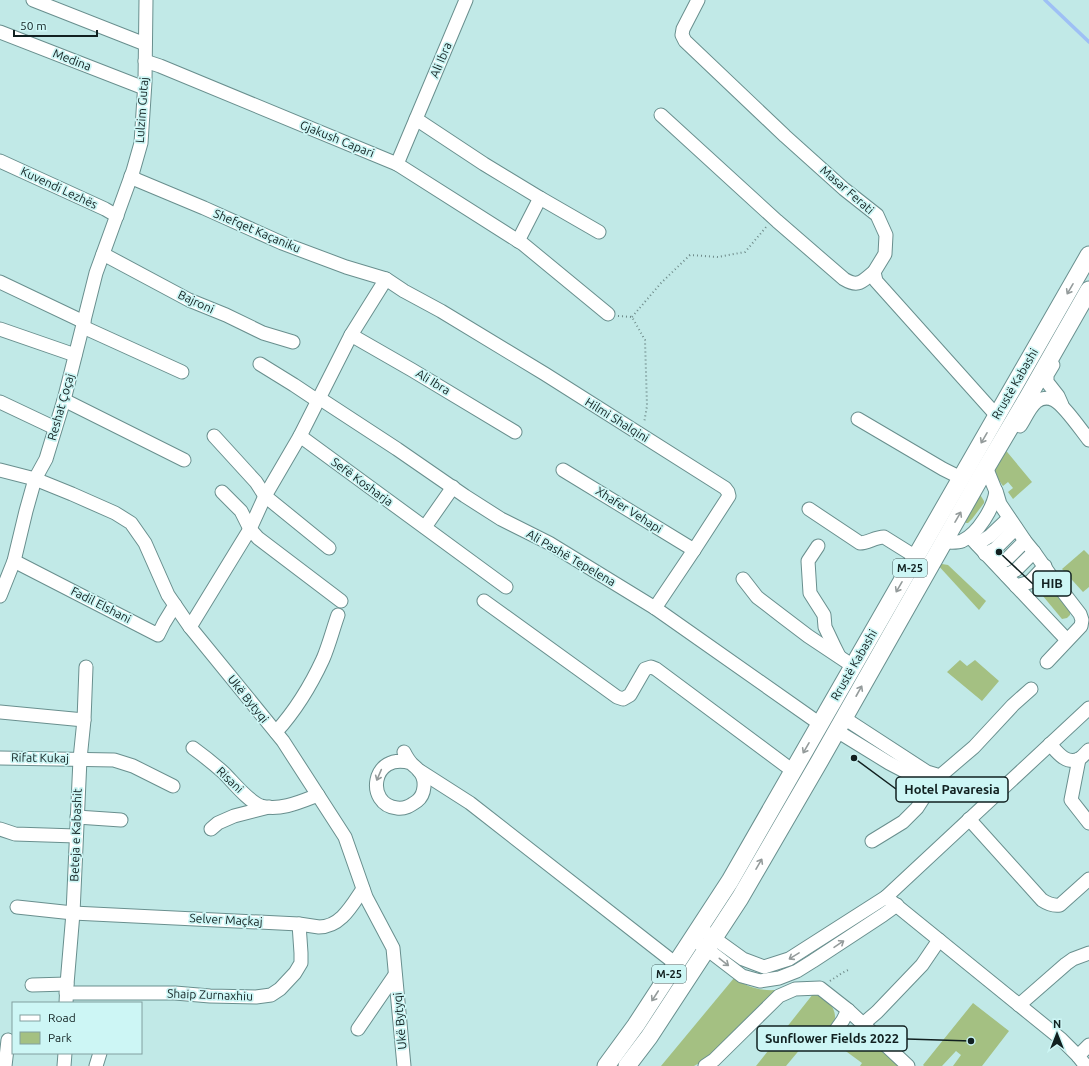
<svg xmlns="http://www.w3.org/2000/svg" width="1089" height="1066" font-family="Ubuntu,sans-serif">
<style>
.green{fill:#a4c082}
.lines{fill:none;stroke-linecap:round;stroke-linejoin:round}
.stream{stroke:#9ec0f5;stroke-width:3.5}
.minor-casing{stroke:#698f8e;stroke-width:15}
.major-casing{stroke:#698f8e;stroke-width:19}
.path{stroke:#6e8a89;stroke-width:2;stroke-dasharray:1 3;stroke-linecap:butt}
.minor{stroke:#fff;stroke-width:13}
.major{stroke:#fff;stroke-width:17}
.oneway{stroke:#949b9b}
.labels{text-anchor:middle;stroke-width:3.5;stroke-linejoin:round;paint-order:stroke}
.shield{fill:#cdf6f5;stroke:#496060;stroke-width:1}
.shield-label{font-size:11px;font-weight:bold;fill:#112020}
.street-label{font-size:12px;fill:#112020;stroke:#cdf6f5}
.leader{fill:none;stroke:#112020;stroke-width:1.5}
.callout-dot{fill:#112020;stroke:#cdf6f5;stroke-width:1.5}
.callout{fill:#cdf6f5;stroke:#112020;stroke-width:1.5}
.callout-label{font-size:13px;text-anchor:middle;font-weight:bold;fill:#112020}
</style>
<rect width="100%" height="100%" fill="#c1e9e7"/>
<g class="green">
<path d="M1003,447l29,35 -19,17 -5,-7 5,-4 -5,-6 -5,4 -12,-17z"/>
<path d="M979,493l5,8v2l-12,16 -4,4h-2l-3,-4z"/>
<path d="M1084,550l5,5v32l-6,5 -21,-23z"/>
<path d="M936,563l12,2 38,36 -7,9z"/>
<path d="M1041,575l29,34v6l-3,3 -5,1 -29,-35z"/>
<path d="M960,660l7,6 8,-6 24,21 -17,20 -35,-29z"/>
<path d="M734,978c13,9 26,13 42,12l-57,57 -18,15 -7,4h-33z"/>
<path d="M813,994c12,2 26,15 21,28 -1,5 -5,10 -8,15l-9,-8 -31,37h-30z"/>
<path d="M973,1003l36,28 -27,35h-29l8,-11 -5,-4 -14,15h-18l-1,-1z"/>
<path d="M845,1031h10l10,2 37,33h-42l2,-3 -30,-22 8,-7z"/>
</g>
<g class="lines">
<path class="stream" d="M1045,0l44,42"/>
<defs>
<g id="minor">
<path d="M33,0l112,44"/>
<path d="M698,0l-15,29 -1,6 3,6 100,95 59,53 33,26 9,20 -1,19 -11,18 2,9 121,135"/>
<path d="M0,32l144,56"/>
<path d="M145,61l15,5 237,98 126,80 85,70"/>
<path d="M661,115l116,106 67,58c15,9 18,2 30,-7"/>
<path d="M416,119l68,45 56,34 59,34"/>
<path d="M0,161l105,48 12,7"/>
<path d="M397,164l69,-164"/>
<path d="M131,176l6,4 67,28 78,35 64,24 40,12 18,12 37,20 104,63 180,114 3,4 1,4 -35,54 -39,58"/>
<path d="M518,241l22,-43"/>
<path d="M103,254l86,46 37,15 37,18 30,9"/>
<path d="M0,282l84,40"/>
<path d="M83,327l99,45"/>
<path d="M0,329l75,26"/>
<path d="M351,335l61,35 103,62"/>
<path d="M260,364l34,21 24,16"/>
<path d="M1053,365l-6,10v7l11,14 4,9"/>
<path d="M319,398l78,51 68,47 36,23 48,24 106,65 165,116"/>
<path d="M64,400l120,60"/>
<path d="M0,402l55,26"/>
<path d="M858,419l85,50 18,9"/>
<path d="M1020,426c5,-7 9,-18 16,-24 5,-4 12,-5 18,-2 10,5 27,30 35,40"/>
<path d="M214,436l42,46 9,14 64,52"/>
<path d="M300,436l206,151"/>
<path d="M986,467l4,10 7,17 3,10 25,37 9,11 19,27 27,35 2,6 -1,6 -34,36"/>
<path d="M0,470l35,9 37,15 43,19 16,10 14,20 23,52 22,32 93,114 62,96 21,60 27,51 11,118"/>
<path d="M563,470l131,80"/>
<path d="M222,492l19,19 9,18 8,9 83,63"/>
<path d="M809,509l51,34c8,0 15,-6 24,-6l32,20"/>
<path d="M425,527l28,-40"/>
<path d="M970,537l97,103"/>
<path d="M944,542c5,0 13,1 18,-1 16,-7 32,-34 34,-50"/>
<path d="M977,544l13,-8 19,-18"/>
<path d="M818,546l-10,15 2,32 14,22 1,12 9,19 5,10"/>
<path d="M985,554l10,-5 21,-21"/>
<path d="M14,561l144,74 6,-12 11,-18"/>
<path d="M995,563l11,-3 19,-19"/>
<path d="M1006,575l10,-5 18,-18"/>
<path d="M743,579l14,18 26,20 25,19 45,30"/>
<path d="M1016,586l14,-4 15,-16"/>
<path d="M0,596l14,-35 12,-50 9,-32 11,-20 18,-59 32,-127 37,-102 8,-28 4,-61 1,-82"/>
<path d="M484,601l133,96 6,2 7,-4 15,-26 6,-2 5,2 137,102"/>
<path d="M190,627l60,-98 15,-33 35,-60 51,-101 35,-56"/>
<path d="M0,712l84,8"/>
<path d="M844,718l83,54 13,4 34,-29 39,-42 18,-16"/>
<path d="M837,731l52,32 23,12 9,7 5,4 2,5 -11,17 -14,14 -31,19"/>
<path d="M276,732c19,-21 35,-47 47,-73 6,-14 10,-30 15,-44"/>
<path d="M1050,744c7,8 16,21 29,15 4,-2 7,-7 10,-9"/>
<path d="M193,748c11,8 21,16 31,25 9,9 25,29 37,33 19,5 39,-4 57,-11"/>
<path d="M404,752c2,4 5,9 8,12 3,3 5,4 7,7 8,8 6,24 -2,30 -7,5 -12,8 -20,7 -32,-3 -26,-57 14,-45"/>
<path d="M0,758l114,2 19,6 40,20"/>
<path d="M1079,759l-8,41 18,23"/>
<path d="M420,771l50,32 206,161"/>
<path d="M77,817l44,3"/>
<path d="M969,819l73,81c6,4 11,6 18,5l29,-26"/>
<path d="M0,829l15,5 61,2"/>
<path d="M211,829l7,-6 16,-7 35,-9"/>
<path d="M886,897l175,142 17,17 8,10"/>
<path d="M17,907l56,6 226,11c7,1 13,2 20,3 22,0 33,-22 44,-38"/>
<path d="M700,928l43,31 21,8 25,-8 97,-62 203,-189"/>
<path d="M699,943l43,33 18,5 19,-3 18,-7 16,-10 70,-46 14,-10"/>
<path d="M32,985l35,-1"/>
<path d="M66,993h109l35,3 46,1 15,-2 9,-6 15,-16 6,-10v-10l-2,-29"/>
<path d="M66,1003l1,-19 6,-71 7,-154 4,-39 2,-53"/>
<path d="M1019,1005l47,-41 7,-5 16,-6"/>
<path d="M863,1024l14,-12 45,-47 17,-25"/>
<path d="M358,1029l37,-54"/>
<path d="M829,1040l14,-20 5,-10"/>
<path d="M1078,1056l11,-11"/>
<path d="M5,1066l3,-26"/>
<path d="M64,1066l1,-13"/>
<path d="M96,1066l4,-13"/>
<path d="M705,1066l9,-6 65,-64 16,-7 25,-1 28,22 60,56"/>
</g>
<g id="major">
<path d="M606,1066l30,-41 94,-144 359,-626"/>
<path d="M627,1066l22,-29 91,-139 79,-136 161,-284 48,-81 61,-107"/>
</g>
</defs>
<use href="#minor" class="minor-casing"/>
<use href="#major" class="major-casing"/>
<g class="path">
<path d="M618,316l14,1 13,23 2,66 -3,17"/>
<path d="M632,317l29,-34 29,-28 28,2 27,-5 22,-26"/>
<path d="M830,981l12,-8 6,-3 1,-2"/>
</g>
<use href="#minor" class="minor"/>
<use href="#major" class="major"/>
</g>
<defs><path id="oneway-shaft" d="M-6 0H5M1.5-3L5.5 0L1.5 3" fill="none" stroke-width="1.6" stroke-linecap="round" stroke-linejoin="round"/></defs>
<g class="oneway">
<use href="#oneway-shaft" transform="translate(1070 289) rotate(120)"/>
<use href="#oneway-shaft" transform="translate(984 438) rotate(120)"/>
<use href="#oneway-shaft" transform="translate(958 517) rotate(-60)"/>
<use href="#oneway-shaft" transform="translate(899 587) rotate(120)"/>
<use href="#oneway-shaft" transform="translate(859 691) rotate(-61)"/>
<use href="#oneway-shaft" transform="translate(806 748) rotate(120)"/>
<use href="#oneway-shaft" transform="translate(379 775) rotate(113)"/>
<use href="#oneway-shaft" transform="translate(759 864) rotate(-60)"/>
<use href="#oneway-shaft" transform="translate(839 944) rotate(-34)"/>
<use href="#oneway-shaft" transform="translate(794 956) rotate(148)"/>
<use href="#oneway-shaft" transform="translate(724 962) rotate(38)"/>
<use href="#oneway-shaft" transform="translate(655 996) rotate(123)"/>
</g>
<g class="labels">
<g class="shield">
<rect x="893" y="559" width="34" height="18" rx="3"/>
<rect x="652" y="965" width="34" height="18" rx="3"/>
</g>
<g class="shield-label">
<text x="910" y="572">M-25</text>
<text x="669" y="978">M-25</text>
</g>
<g class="street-label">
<text transform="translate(72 60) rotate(21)" y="4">Medina</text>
<text transform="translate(441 60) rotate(-67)" y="4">Ali Ibra</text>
<text transform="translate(142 110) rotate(-86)" y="4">Lulzim Gutaj</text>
<text transform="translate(337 139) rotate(22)" y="4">Gjakush Capari</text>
<text transform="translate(59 188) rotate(25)" y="4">Kuvendi Lezhës</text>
<text transform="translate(847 190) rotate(41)" y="4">Masar Ferati</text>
<text transform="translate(257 231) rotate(23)" y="4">Shefqet Kaçaniku</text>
<text transform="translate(196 302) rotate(25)" y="4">Bajroni</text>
<text transform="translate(433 382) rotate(31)" y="4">Ali Ibra</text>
<text transform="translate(1015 384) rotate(-60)" y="4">Rrustë Kabashi</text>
<text transform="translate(61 407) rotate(-74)" y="4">Reshat Çoçaj</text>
<text transform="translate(617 420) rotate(32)" y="4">Hilmi Shalqini</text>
<text transform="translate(362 482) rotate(36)" y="4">Sefë Kosharja</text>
<text transform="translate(629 510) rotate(32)" y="4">Xhafer Vehapi</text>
<text transform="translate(571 558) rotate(30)" y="4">Ali Pashë Tepelena</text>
<text transform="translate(101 605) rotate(27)" y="4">Fadil Elshani</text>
<text transform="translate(854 665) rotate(-60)" y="4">Rrustë Kabashi</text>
<text transform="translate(248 699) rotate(51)" y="4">Ukë Bytyqi</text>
<text transform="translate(40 758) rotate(1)" y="4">Rifat Kukaj</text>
<text transform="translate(230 780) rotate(44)" y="4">Risani</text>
<text transform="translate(76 835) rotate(-88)" y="4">Beteja e Kabashit</text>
<text transform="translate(226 920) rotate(3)" y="4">Selver Maçkaj</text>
<text transform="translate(210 995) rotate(2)" y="4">Shaip Zurnaxhiu</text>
<text transform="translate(400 1021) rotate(-95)" y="4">Ukë Bytyqi</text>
</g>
</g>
<path class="leader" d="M999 552L1033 584M854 758L896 789M971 1041L907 1039"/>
<g class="callout-dot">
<circle cx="999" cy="552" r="4"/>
<circle cx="854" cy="758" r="4"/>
<circle cx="971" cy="1041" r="4"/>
</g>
<g class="callout">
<rect x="1033" y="571" width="38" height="25" rx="4"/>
<rect x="896" y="777" width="112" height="25" rx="4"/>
<rect x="757" y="1026" width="150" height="25" rx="4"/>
</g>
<g class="callout-label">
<text x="1052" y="588">HIB</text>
<text x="952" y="794">Hotel Pavaresia</text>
<text x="832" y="1043">Sunflower Fields 2022</text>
</g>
<rect x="12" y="1002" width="130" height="52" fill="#cdf6f5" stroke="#82a0a0"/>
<rect x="20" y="1015" width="20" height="6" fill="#ffffff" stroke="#82a0a0"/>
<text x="48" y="1022" font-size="12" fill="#112020">Road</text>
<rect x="20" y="1032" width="20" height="12" fill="#a4c082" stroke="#82a0a0"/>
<text x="48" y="1042" font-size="12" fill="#112020">Park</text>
<g transform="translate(1057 1034)" stroke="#cdf6f5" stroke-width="3" paint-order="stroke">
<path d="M0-3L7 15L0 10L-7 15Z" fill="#112020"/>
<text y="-6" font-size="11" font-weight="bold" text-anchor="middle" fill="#112020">N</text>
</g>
<path d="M14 30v6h83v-6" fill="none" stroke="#112020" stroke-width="2"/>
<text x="20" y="30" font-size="12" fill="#112020" stroke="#cdf6f5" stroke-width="3" paint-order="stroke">50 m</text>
</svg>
